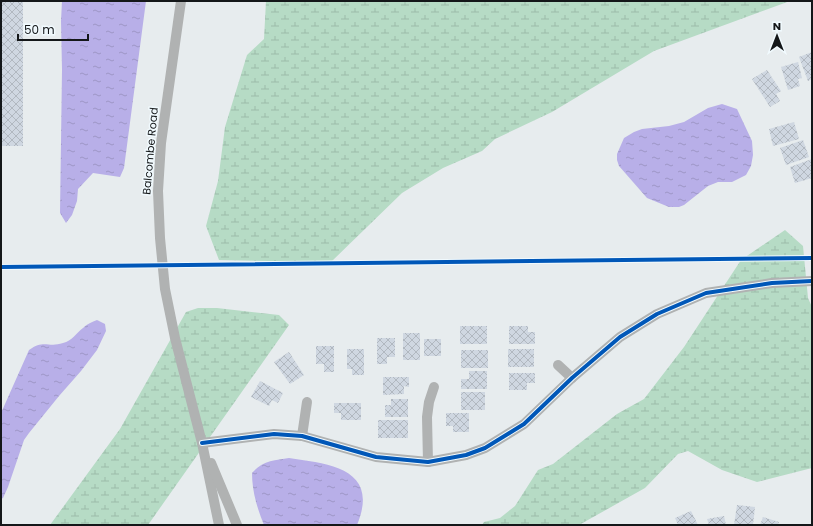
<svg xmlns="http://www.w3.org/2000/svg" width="813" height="526" font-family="Poppins,sans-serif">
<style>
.wetland{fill:url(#wetland-marsh)}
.water{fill:url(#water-ripples)}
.building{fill:url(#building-cross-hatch)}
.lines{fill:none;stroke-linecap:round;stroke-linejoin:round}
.minor{stroke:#b0b2b2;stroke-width:10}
.cycleway-casing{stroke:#f1fafe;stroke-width:6}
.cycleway{stroke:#0057b8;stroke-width:4}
.labels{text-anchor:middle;stroke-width:3;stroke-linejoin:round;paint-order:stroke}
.street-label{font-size:11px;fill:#141719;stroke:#f1fafe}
</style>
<defs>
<pattern id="wetland-marsh" width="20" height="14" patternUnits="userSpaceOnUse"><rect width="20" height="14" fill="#b6dbc5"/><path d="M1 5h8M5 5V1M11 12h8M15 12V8" fill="none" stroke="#9cbba9"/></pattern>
<pattern id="water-ripples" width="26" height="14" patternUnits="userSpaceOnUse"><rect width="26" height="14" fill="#b8afe8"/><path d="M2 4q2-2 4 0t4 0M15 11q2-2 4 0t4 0" fill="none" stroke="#9d96c6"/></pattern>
<pattern id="building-cross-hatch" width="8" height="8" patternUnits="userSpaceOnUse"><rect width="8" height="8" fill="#cfd7e1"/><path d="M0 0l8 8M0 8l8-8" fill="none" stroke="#b1b8c0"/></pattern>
</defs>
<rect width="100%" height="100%" fill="#e7ecee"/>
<g class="wetland">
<path d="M266,1h524l-136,50 -102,61 -57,27 -13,12 -39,17 -41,25 -71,69 -112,-2 -13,-34 12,-45 7,-54 22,-72 17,-16z"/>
<path d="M785,230l18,16 5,52 4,9v161l-55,14 -35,-12 -34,-19 -10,3 -33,34 -66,37h-97l2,-3 16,-4 15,-12 23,-36 15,-6 64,-50 27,-15 40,-52 57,-87z"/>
<path d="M198,308h19l62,7 10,10 -141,200h-98l70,-96 66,-117z"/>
</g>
<g class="water">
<path d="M62,1h84l-22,167 -4,9 -27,-4 -15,16 -1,12 -5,14 -6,8 -6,-10 2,-143 -1,-49z"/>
<path d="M722,104l15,5 15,32 1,14 -2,11 -5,9 -14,7h-14l-10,4 -24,19 -5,2h-10l-22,-9 -28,-32 -2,-6v-6l7,-16 10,-6 8,-3 27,-3 15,-4 24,-14z"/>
<path d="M97,320l8,4 1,7 -9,19 -16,21 -22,25 -30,37 -5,7 -16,47 -5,11 -2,1v-86l28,-63c15,-11 19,-2 34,-7 9,-2 13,-10 20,-15 4,-4 9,-6 14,-8z"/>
<path d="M289,458c42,6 91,11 68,67h-93c-7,-17 -12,-34 -12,-52 10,-12 23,-13 37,-15z"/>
</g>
<g class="building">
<rect x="1" y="1" width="22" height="145"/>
<path d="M812,52v27l-4,2 -9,-24z"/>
<path d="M798,62l4,16 -4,1 2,7 -12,4 -7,-23z"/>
<path d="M767,70l14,21 -5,3 4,7 -10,6 -18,-28z"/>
<path d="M794,122l5,17 -26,7 -4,-17z"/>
<path d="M803,140l6,17 -23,8 -6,-17z"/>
<path d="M812,159v19l-17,5 -5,-16z"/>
<rect x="460" y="326" width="27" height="18"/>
<path d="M509,326h19v6h7v12h-26z"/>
<rect x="403" y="333" width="17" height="27"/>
<path d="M377,338h18v19h-8v7h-10z"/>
<rect x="424" y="339" width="17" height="17"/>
<path d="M316,346h18v26h-10v-8h-8z"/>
<path d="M347,349h17v26h-12v-6h-5z"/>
<rect x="508" y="349" width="26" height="18"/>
<rect x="461" y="350" width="27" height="18"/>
<path d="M289,352l15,23 -14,9 -16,-22z"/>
<path d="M469,371h18v18h-26v-10h8z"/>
<path d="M509,373h26v10h-8v7h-18z"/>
<path d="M383,377h26v10l-5,-1v8l-21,1z"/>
<path d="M260,381l23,12 -5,10 -6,-3 -3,6 -18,-9z"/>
<rect x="461" y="392" width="24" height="18"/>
<path d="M391,399h17v18h-23v-12h6z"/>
<path d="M334,403h27v17h-20v-7h-7z"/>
<path d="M446,413h23v19h-16v-6h-7z"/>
<rect x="378" y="420" width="30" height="18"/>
<path d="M737,505l18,2 -2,18h-19z"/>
<path d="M691,511l7,14h-20l-3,-7z"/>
<path d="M724,516l2,9h-17l-2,-6z"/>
<path d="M763,517l16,5 -1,3h-18z"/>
</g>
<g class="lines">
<g class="minor">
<path d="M181,1l-20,142 -3,48 2,47 5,51 10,49 27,105 17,82"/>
<path d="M558,365l14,13"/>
<path d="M302,436l5,-34"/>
<path d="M202,443l72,-9 28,2 74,21 52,5 38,-7 19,-7 39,-24 48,-46 48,-41 37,-23 49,-21 66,-10 40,-2"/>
<path d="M428,462l-1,-45 2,-15 5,-15"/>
<path d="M211,463l26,62"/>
</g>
<defs>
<g id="cycleway">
<path d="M1,267l811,-9"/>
<path d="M202,443l72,-9 28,2 74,21 52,5 38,-7 19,-7 39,-24 48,-46 48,-41 37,-23 49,-21 66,-10 40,-2"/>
</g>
</defs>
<use href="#cycleway" class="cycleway-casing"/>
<use href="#cycleway" class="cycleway"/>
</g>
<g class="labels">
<g class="street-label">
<text transform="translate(150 151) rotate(-85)" y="4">Balcombe Road</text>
</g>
</g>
<rect width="813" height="526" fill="none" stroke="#141719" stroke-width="4"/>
<g transform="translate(777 36)" stroke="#f1fafe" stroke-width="3" paint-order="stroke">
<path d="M0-3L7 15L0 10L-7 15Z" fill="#141719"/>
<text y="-6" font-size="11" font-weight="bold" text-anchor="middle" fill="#141719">N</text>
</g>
<path d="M18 34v6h70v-6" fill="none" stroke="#141719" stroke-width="2"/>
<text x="24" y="34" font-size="12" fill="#141719" stroke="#f1fafe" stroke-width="3" paint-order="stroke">50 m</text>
</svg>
